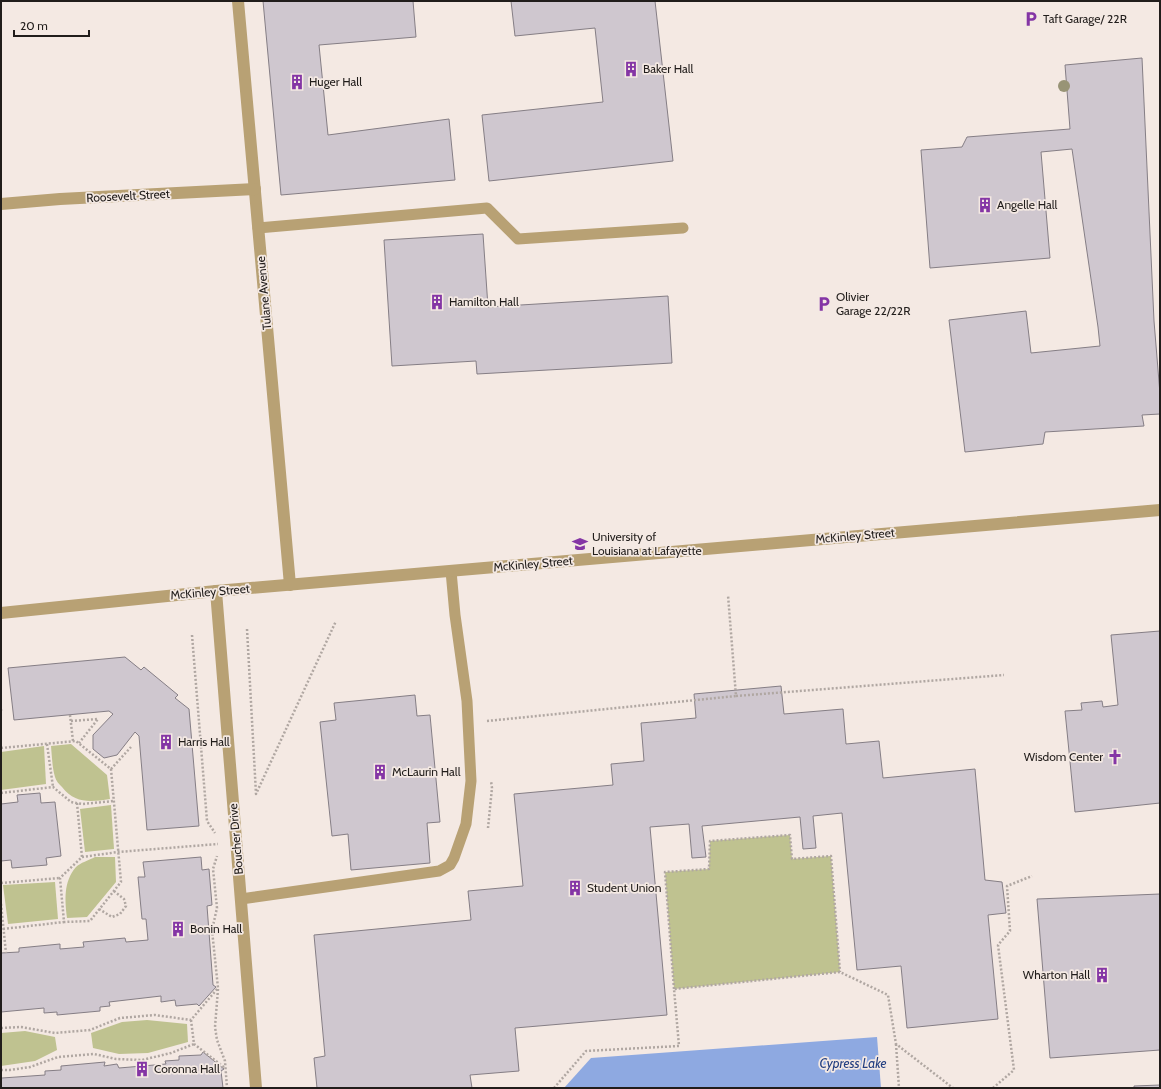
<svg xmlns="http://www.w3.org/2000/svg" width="1161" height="1089" font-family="Cabin,sans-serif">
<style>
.green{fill:#bfc290}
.water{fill:#8ea9e1}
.building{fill:#cfc7cf;stroke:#857e85}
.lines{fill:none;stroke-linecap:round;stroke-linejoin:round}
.path{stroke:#b0a7a2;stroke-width:2.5;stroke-dasharray:2 2;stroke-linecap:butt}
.lane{stroke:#b8a174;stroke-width:11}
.street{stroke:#b8a174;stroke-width:12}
.tree{fill:#989476}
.labels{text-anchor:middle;stroke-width:3.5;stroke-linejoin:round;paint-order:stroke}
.poi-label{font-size:12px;fill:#211d1b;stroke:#f4e9e3;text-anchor:start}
.street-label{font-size:12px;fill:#211d1b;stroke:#f4e9e3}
.water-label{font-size:13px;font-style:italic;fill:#223e80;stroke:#f4e9e3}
</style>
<rect width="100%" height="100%" fill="#f4e9e3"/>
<g class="green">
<path d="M71,744l36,31 3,24c-19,3 -35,5 -48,-12 -3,-3 -6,-6 -7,-10 -3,-10 -3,-21 -4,-31z"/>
<path d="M44,746l2,38 -45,6v-38z"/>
<path d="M111,805l3,44 -29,3 -5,-43z"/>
<path d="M790,835l2,24 39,-3 9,116 -166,17 -9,-117 44,-3 1,-28z"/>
<path d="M95,857h20l1,25 -29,35 -20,1c-2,-17 -4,-36 9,-51 4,-4 13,-7 19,-10z"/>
<path d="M55,882l3,37 -50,5 -5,-39z"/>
<path d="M147,1020l40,4 1,18 -40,11 -29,1 -26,-6 -2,-15 31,-11z"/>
<path d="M25,1031l30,6 2,13 -22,11 -34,5v-33z"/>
</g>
<path class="water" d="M877,1037l4,51h-317l27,-30z"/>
<g class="building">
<path d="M263,1h150l3,36 -97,8 9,90 121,-16 6,61 -174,15z"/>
<path d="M511,1h144l18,160 -184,20 -7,-66 121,-13 -8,-74 -80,8z"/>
<path d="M1142,58l12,263 6,73v20l-18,1 2,11 -99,6 -2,12 -78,8 -16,-132 77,-9 5,42 69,-7 -2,-19 -26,-178 -31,3 9,106 -120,10 -9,-118 41,-3 5,-10 103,-8 -5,-64z"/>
<path d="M483,234l5,73 180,-11 4,67 -195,11 -1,-13 -84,5 -8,-126z"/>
<path d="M1160,631v172l-85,9 -10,-101 17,-1 -1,-7 21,-2 1,6 15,-2 -7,-70z"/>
<path d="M125,657l16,13 3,-3 34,28 -3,3 14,11 10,117 -52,4 -8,-94 -4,-4 -18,23 -13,3 -11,-9v-14l20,-21 -4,-3 -95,9 -6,-52z"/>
<path d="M781,686l3,28 59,-5 3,35 33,-3 4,37 92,-9 10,111 17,2 4,31 -18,2 10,104 -91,9 -6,-62 -44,4 -15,-157 -29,3 3,32 -13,1 -3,-32 -98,9 4,31 -14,1 -3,-34 -39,3 17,188 -152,13 4,43 -49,4 2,13h-155l-3,-30 11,-2 -11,-121 157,-15 -3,-29 55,-5 -9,-92 99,-9 -2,-21 33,-3 -3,-38 55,-5 -2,-24z"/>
<path d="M415,695l2,21 13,-1 10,107 -13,1 3,40 -79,7 -3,-36 -16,2 -12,-114 16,-2 -2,-17z"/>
<path d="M40,793l1,10 14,-1 6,54 -15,2 1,7 -35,3 -1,-8 -10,1v-57l17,-2 -1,-7z"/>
<path d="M201,857l1,13 7,-1 3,36 -5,1 6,79 3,2 -17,19 -2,-2 -21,2 -1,-6 -14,2v-6l-52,6 1,4 -10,1v4l-43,4v-3l-13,1v-5l-43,4v-59l18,-1v-4l41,-4v5l24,-2 -1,-5 42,-4 1,4 22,-2 -2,-21h-4l-4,-42h7l-2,-15z"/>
<path d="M1160,894v156l-110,8 -13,-159z"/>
<path d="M203,1052l21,17 -3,2 2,17h-222v-11l1,1 43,-3v-4l16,-1v-4l44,-4 -1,4 13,-2 2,4 47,-4 -1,-3 14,-1v-4l22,-1z"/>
<path d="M1160,1085v3h-26v-2z"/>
</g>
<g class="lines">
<g class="path">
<path d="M247,629l9,165 80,-173"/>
<path d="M192,635l15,186 8,12"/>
<path d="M736,696l268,-21"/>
<path d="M1,709v4"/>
<path d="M70,715l3,26"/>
<path d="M71,721l27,-2 -19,24"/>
<path d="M487,721l249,-25 -8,-101"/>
<path d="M47,744l6,43"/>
<path d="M1,748l75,-7 35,28 10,113 -31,39 -26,1 -4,-44 22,-21 36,-5 100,-8"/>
<path d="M111,769l20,-22"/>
<path d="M1,793l52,-6 18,15 11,2 32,-3"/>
<path d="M77,803l5,54"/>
<path d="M488,828l4,-40 -1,-7"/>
<path d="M1,883l59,-5"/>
<path d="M1,904l5,49"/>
<path d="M99,909l13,8 8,-3 6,-8 -2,-7 -10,-8"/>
<path d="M3,929l61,-7"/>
<path d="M218,989l-3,38 2,13 8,21 2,27"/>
<path d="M674,989l-9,-117 44,-3 1,-28 80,-6 2,24 39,-3 9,116"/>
<path d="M191,1020l3,24 31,24"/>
<path d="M1,1028l20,-1 34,6 35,-3 30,-12 35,-3 36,5 27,-32 -6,-58 5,-22 -4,-39 4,-13"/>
<path d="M896,1044l3,44"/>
<path d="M1,1070h9l20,-3 28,-10 36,-3 22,5 26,1 29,-7 23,-9"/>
<path d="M554,1088l32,-37 93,-5 -5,-57 166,-17 48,23 8,49 57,44"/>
<path d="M993,1088l21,-18 -16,-125 12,-14 -3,-45 25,-10"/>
</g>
<g class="lane">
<path d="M258,228l229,-20 31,31 165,-11"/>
<path d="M241,899l198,-28 11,-6 4,-7 12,-34 5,-43 -4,-80 -12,-86 -4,-44"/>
</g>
<g class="street">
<path d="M238,1l52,584"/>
<path d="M1,204l59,-5 195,-10"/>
<path d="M216,591l40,497"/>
<path d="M1,613l215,-22 944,-81"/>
</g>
</g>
<circle class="tree" cx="1064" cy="86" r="6"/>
<defs>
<symbol id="parking-bare" viewBox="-9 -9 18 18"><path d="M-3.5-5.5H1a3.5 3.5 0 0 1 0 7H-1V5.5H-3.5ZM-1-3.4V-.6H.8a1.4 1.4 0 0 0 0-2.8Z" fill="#8435a5" stroke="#f4e9e3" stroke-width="2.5" paint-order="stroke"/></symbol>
<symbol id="building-bare" viewBox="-9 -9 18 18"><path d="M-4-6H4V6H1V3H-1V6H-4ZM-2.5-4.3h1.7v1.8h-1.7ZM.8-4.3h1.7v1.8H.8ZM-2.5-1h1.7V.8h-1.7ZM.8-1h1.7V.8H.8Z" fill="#8435a5" stroke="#f4e9e3" stroke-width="2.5" paint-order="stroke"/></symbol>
<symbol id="university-bare" viewBox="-9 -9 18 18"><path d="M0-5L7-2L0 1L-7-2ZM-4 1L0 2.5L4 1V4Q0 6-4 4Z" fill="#8435a5" stroke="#f4e9e3" stroke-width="2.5" paint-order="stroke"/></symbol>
<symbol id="church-bare" viewBox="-9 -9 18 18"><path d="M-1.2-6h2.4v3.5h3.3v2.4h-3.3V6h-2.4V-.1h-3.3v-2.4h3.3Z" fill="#8435a5" stroke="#f4e9e3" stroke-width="2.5" paint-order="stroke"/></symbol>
</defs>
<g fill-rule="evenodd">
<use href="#parking-bare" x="1020" y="8" width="22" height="22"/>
<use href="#building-bare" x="620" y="58" width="22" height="22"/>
<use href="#building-bare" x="286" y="71" width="22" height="22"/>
<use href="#building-bare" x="974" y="194" width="22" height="22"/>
<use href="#building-bare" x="426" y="291" width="22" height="22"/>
<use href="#parking-bare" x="813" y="293" width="22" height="22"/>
<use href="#university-bare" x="569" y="533" width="22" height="22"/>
<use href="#building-bare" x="155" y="731" width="22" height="22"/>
<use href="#church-bare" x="1104" y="746" width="22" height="22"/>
<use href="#building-bare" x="369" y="761" width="22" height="22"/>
<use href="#building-bare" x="564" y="877" width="22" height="22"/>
<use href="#building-bare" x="167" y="918" width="22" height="22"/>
<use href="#building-bare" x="1091" y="964" width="22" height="22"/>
<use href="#building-bare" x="131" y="1058" width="22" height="22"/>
</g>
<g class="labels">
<g class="poi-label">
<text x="1043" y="23">Taft Garage/ 22R</text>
<text x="643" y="73">Baker Hall</text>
<text x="309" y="86">Huger Hall</text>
<text x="997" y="209">Angelle Hall</text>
<text x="836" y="301">Olivier<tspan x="836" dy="14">Garage 22/22R</tspan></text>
<text x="449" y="306">Hamilton Hall</text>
<text x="592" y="541">University of<tspan x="592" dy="14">Louisiana at Lafayette</tspan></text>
<text x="178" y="746">Harris Hall</text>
<text x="1103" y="761" text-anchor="end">Wisdom Center</text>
<text x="392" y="776">McLaurin Hall</text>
<text x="587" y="892">Student Union</text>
<text x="190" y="933">Bonin Hall</text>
<text x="1090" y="979" text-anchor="end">Wharton Hall</text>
<text x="154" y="1073">Coronna Hall</text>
</g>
<g class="street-label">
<text transform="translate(128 196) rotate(-3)" y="4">Roosevelt Street</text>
<text transform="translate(264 293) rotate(-95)" y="4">Tulane Avenue</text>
<text transform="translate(855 536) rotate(-5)" y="4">McKinley Street</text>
<text transform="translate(533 564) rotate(-5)" y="4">McKinley Street</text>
<text transform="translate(210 592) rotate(-5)" y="4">McKinley Street</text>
<text transform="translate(236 839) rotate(-95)" y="4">Boucher Drive</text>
</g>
<g class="water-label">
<text x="853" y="1068">Cypress Lake</text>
</g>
</g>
<rect width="1161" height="1089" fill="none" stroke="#211d1b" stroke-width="4"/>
<path d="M14 30v6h75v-6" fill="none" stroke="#211d1b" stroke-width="2"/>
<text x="20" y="30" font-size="12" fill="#211d1b" stroke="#f4e9e3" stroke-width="3" paint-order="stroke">20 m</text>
</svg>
